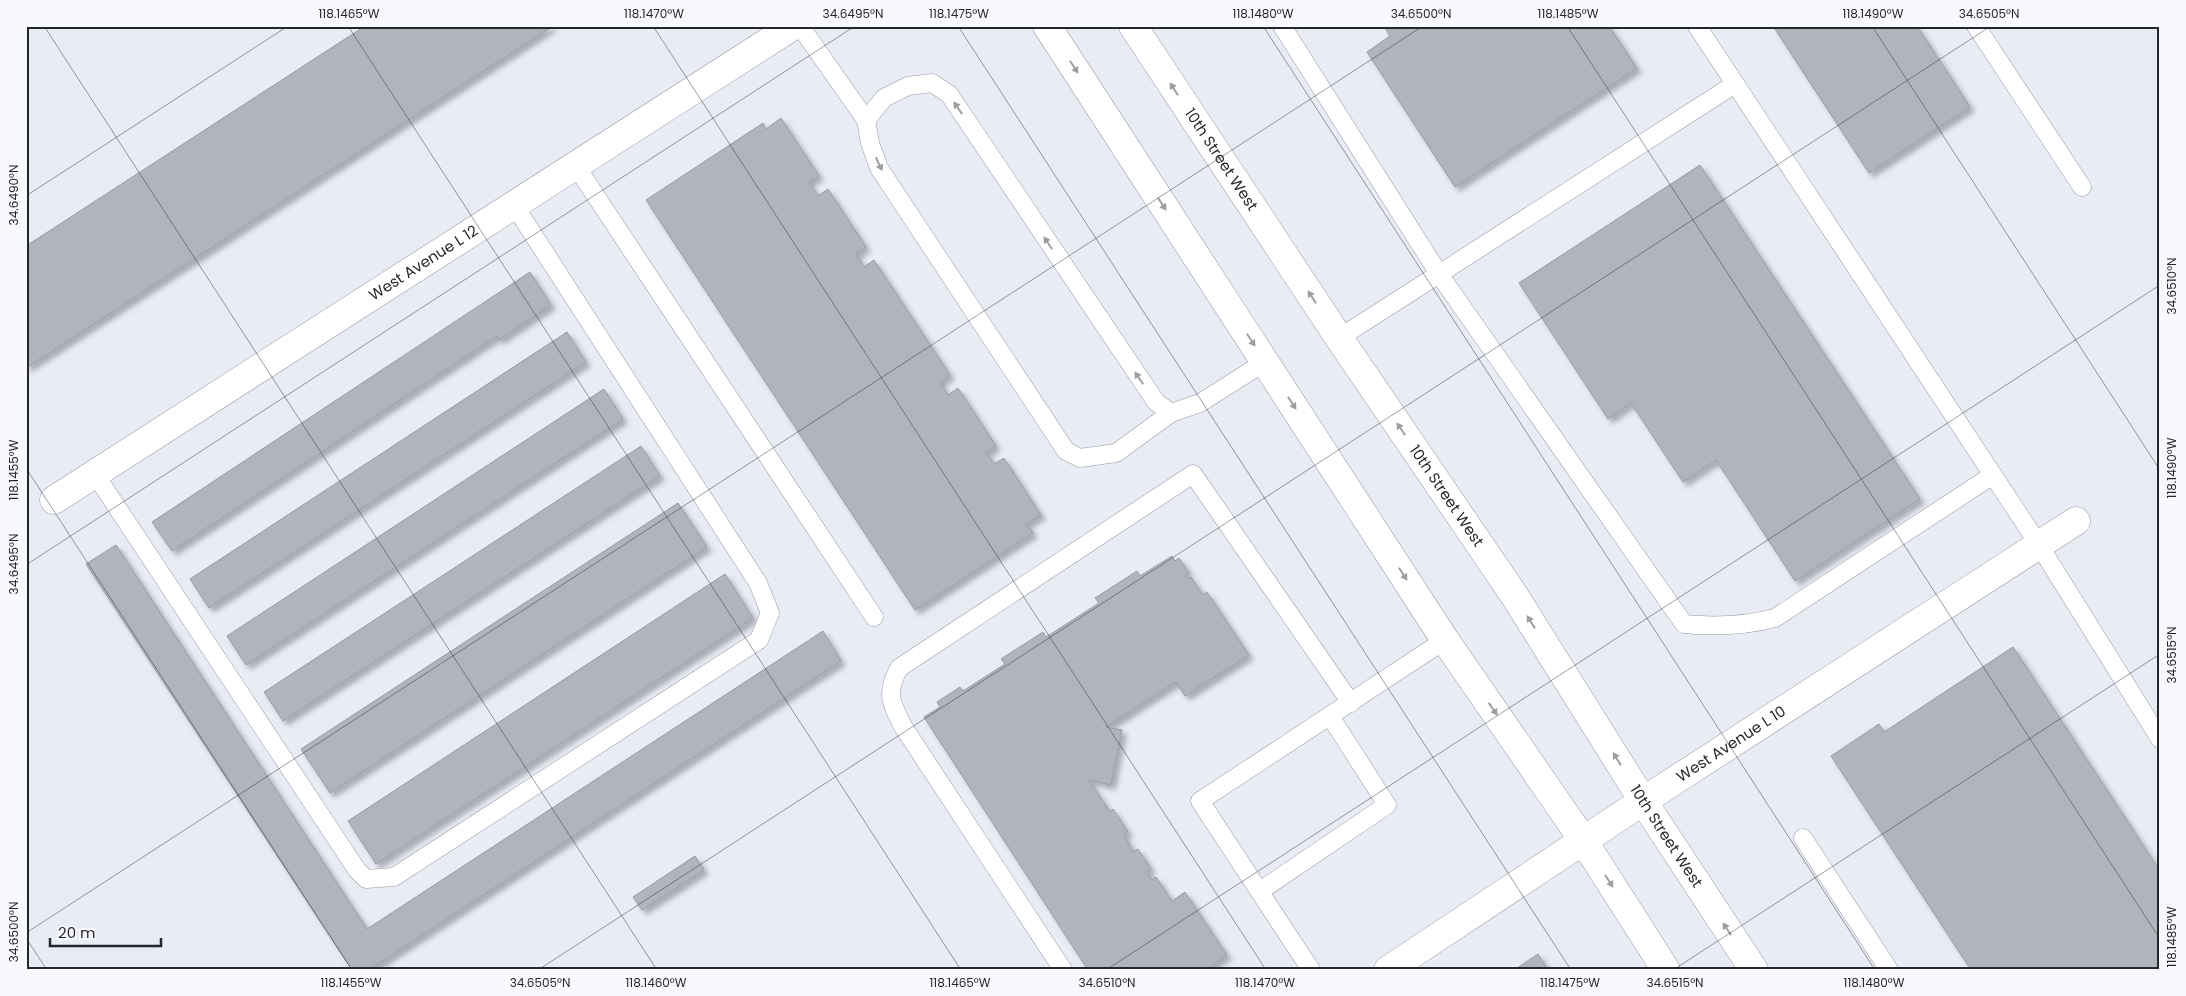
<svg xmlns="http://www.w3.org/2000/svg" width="2186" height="996" font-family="Poppins,sans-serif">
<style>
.building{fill:#b2b4bd;stroke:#999ba4;filter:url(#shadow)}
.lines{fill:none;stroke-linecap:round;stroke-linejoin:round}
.service-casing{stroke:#999ba3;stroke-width:19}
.minor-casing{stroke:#999ba3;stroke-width:29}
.primary-casing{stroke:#999ba3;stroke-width:29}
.service{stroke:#fff;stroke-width:18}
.minor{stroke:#fff;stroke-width:28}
.primary{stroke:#fff;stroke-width:28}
.oneway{fill:#9d9ea0}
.ticks{fill:none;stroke:#26272b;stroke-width:1;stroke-opacity:0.45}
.labels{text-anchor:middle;stroke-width:5;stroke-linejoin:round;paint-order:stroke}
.street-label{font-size:15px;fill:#26272b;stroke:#f7f9fe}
.neatline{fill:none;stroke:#26272b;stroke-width:2}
.ticks-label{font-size:12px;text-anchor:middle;fill:#26272b}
</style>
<defs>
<filter id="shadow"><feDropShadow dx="4.5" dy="4.5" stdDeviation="2.5" flood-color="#0004"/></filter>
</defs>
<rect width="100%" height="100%" fill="#e9ebf5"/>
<g class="building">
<path d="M365,26h188l-527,342v-122z"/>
<path d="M1384,26h225l28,42 -182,119 -88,-135 23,-16z"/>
<path d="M1773,26h144l53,81 -101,66z"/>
<path d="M781,118l38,58 -10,6 9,14 10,-7 38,58 -10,7 8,13 10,-7 76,115 -10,7 8,13 10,-7 38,58 -10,6 8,12 10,-6 37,57 -15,9 7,9 -118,77 -269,-410 117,-77 3,6z"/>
<path d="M1700,165l220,334 -125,82 -79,-121 -33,22 -52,-79 -23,16 -89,-136z"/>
<path d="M530,272l21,33 -52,35 -2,-4 -325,215 -20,-29z"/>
<path d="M567,332l19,30 -377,246 -19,-29z"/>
<path d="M604,389l19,30 -377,246 -19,-29z"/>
<path d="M641,446l19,30 -377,245 -19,-29z"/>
<path d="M678,503l29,44 -377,246 -29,-44z"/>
<path d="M116,545l251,384 456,-298 18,30 -472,309h-17l-266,-406z"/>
<path d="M1172,556l3,5 4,-3 10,15 -4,3 2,3 4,-2 12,18 4,-3 42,63 -64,41 -9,-14 -70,45 16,3 -11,55 -22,-5 21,32 3,-3 15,23 -4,2 9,18 5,-3 13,20 -4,3 4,8 5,-3 16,24 13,-9 42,63 -22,15h-117l-164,-253 16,-10 -3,-5 23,-15 3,4 42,-27 -4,-5 42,-27 3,5 53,-34 -4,-5 42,-27 3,5z"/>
<path d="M725,574l28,44 -377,246 -28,-43z"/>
<path d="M2013,647l147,224v99h-189l-140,-214 48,-32 5,8z"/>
<path d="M695,856l9,14 -62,40 -9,-13z"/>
<path d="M1538,954l10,16h-34z"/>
</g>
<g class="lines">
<defs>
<g id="service">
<path d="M800,26l66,94"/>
<path d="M1282,26l157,248 296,-190"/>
<path d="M1697,26l342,519 121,194"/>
<path d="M1976,26l106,161"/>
<path d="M576,166l298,451"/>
<path d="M1339,338l100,-64 245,350c31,3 60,2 91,-6l218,-143"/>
<path d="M1171,413l-15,-11 -207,-308 -17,-11 -24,3 -24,12 -18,22 4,23 9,25 187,283 14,7 36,-5 55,-40 29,-10 65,-41"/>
<path d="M95,474l262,396 9,9 28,-2 365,-237 11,-27 -12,-30 -244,-378"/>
<path d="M1803,838l86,132"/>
<path d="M1260,891l127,-86 -57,-89"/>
<path d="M1063,970l-159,-242c-13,-25 -19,-34 -5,-60l294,-194 158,229"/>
<path d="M1311,970l-111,-169 245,-161"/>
</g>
<g id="minor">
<path id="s1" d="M54,500l739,-474"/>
<path id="s2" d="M1388,970l255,-169 433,-280"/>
</g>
<g id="primary">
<path d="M1047,26l398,614 138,200 83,130"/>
<path id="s3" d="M1133,26l206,312 175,257 129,206 111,169"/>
</g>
</defs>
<use href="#service" class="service-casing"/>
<use href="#minor" class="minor-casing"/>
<use href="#primary" class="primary-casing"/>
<use href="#service" class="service"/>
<use href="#minor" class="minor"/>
<use href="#primary" class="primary"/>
</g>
<defs><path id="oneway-solid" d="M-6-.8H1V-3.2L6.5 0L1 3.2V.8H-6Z" transform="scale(1.25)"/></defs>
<g class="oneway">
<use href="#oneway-solid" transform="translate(1074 67) rotate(57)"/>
<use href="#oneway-solid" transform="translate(1174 89) rotate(-123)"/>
<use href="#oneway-solid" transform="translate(958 108) rotate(-124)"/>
<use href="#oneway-solid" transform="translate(879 164) rotate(65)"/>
<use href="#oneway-solid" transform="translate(1162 204) rotate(57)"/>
<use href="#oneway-solid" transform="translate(1048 243) rotate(-124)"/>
<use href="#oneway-solid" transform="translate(1312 297) rotate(-123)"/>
<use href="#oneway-solid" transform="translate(1251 340) rotate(57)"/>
<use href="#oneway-solid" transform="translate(1139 378) rotate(-124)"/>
<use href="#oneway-solid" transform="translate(1292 403) rotate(57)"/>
<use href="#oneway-solid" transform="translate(1401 429) rotate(-124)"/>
<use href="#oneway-solid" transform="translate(1403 574) rotate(57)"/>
<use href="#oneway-solid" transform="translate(1531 622) rotate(-122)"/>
<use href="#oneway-solid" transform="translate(1493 709) rotate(55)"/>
<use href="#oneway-solid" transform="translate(1617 759) rotate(-122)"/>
<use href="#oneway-solid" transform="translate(1609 881) rotate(57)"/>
<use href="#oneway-solid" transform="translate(1727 929) rotate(-123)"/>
</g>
<path class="ticks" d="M44,26l613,944M348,26l613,944M653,26l613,944M958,26l613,944M1263,26l612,944M1567,26l593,913M1872,26l288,444M26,196l262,-170M26,468l326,502M26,565l829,-539M26,933l1397,-907M26,938l21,32M538,970l1453,-944M1106,970l1054,-685M1673,970l487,-316"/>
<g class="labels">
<g class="street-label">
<text dy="5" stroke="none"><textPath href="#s3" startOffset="160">10th Street West</textPath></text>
<text dy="5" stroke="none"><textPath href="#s1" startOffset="439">West Avenue L 12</textPath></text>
<text dy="5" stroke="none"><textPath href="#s3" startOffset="565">10th Street West</textPath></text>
<text dy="5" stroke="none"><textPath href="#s2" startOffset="411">West Avenue L 10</textPath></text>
<text dy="5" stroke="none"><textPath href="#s3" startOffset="970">10th Street West</textPath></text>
</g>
</g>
<rect width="2186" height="996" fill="none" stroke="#f7f9fe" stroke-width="55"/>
<path d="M50 938v8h111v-8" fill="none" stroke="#26272b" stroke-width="2.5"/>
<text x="58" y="938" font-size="15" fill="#26272b" stroke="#f7f9fe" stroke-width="4" paint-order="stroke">20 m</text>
<rect x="28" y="28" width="2130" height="940" class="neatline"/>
<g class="ticks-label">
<text x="349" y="18">118.1465°W</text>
<text x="654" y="18">118.1470°W</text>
<text x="853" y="18">34.6495°N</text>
<text x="959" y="18">118.1475°W</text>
<text x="1263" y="18">118.1480°W</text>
<text x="1421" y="18">34.6500°N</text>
<text x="1568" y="18">118.1485°W</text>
<text x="1873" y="18">118.1490°W</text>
<text x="1989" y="18">34.6505°N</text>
<text transform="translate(14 195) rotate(-90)" y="4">34.6490°N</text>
<text transform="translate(2172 286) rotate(-90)" y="4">34.6510°N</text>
<text transform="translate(2172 468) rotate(-90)" y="4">118.1490°W</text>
<text transform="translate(14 470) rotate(-90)" y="4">118.1455°W</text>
<text transform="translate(14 564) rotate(-90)" y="4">34.6495°N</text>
<text transform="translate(2172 655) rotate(-90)" y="4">34.6515°N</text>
<text transform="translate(14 932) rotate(-90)" y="4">34.6500°N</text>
<text transform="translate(2172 937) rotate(-90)" y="4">118.1485°W</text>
<text x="351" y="987">118.1455°W</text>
<text x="540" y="987">34.6505°N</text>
<text x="656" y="987">118.1460°W</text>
<text x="960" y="987">118.1465°W</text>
<text x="1107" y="987">34.6510°N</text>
<text x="1265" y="987">118.1470°W</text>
<text x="1570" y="987">118.1475°W</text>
<text x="1675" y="987">34.6515°N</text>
<text x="1874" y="987">118.1480°W</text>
</g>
</svg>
